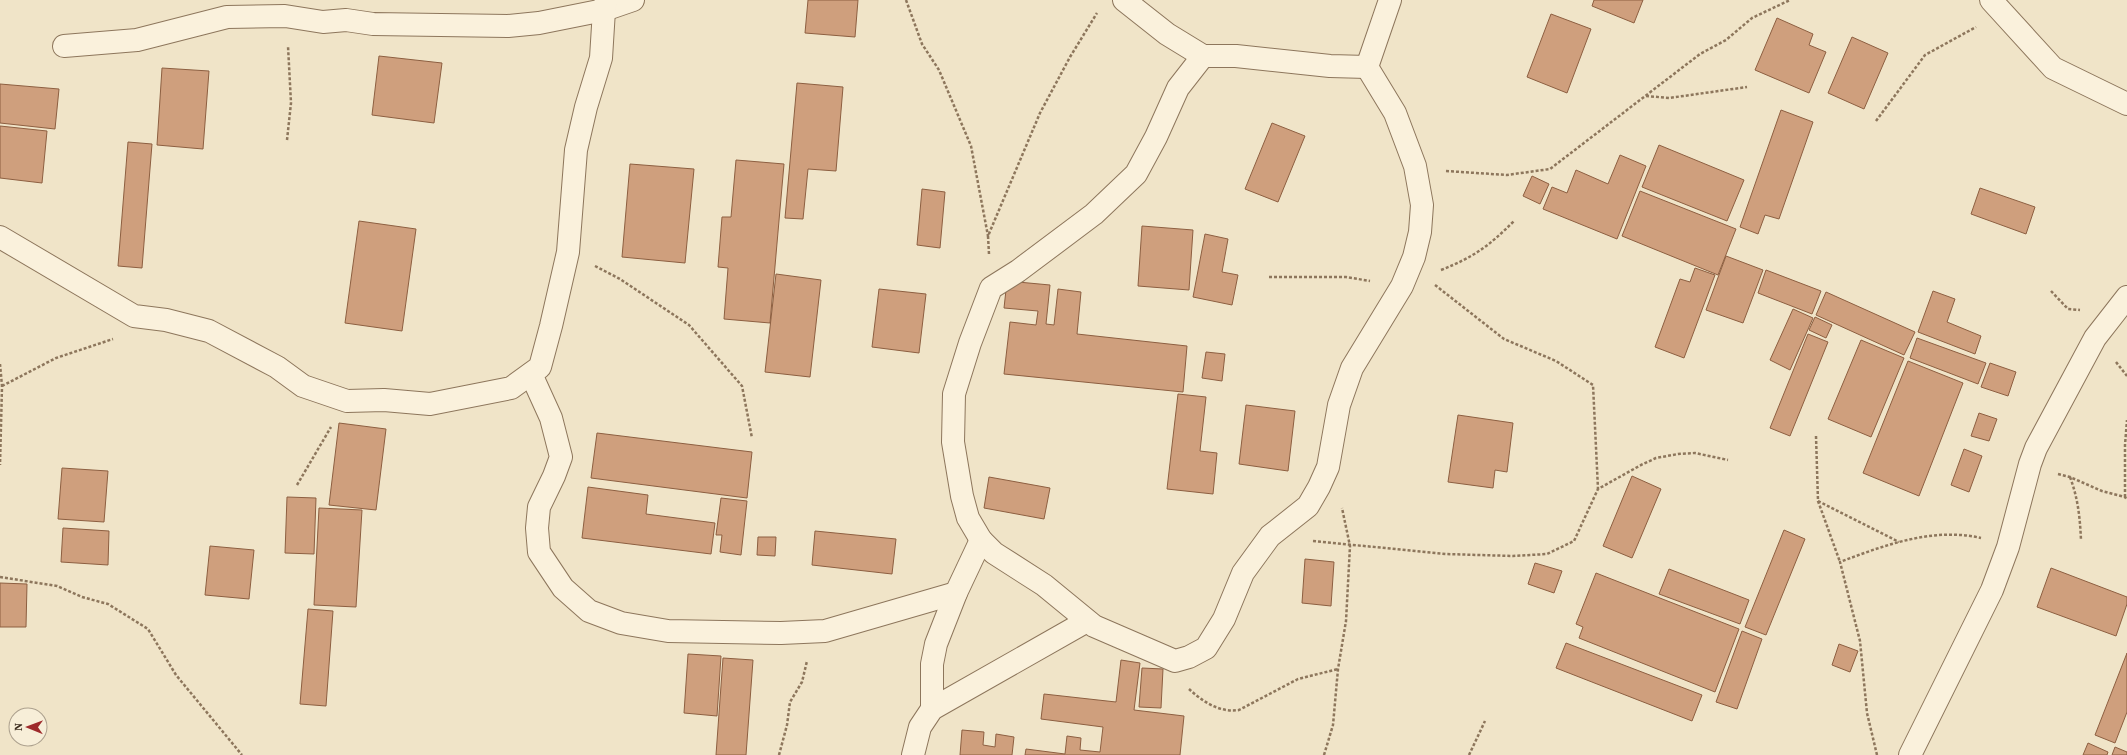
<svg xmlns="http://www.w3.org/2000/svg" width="2127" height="755" font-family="'Source Serif 4',serif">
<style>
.building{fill:#cf9f7d;stroke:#8d5f41}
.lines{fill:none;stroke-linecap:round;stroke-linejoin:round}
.minor-casing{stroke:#8d765c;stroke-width:24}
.path{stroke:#8d765c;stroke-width:2.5;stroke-dasharray:3 2;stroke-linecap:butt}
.minor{stroke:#faf1dc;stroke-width:22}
</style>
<rect width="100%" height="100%" fill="#f0e4c8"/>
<g class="building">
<path d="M808,0h50l-3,37 -50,-4z"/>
<path d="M1594,0h49l-9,23 -42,-17z"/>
<path d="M1551,14l40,15 -24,64 -40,-16z"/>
<path d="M1777,18l36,16 -4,11 17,7 -17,41 -54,-23z"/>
<path d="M1852,37l36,16 -24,56 -36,-16z"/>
<path d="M379,56l63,7 -8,60 -62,-8z"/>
<path d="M162,68l47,3 -6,78 -46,-4z"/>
<path d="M797,83l46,4 -7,84 -28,-2 -5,50 -18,-1z"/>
<path d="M0,84l59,5 -4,40 -55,-6z"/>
<path d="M1781,110l32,12 -34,97 -14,-4 -7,19 -18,-7z"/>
<path d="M1272,123l33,13 -27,66 -33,-13z"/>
<path d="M0,126l47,5 -5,52 -42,-5z"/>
<path d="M128,142l24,2 -10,124 -24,-2z"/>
<path d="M1659,145l85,35 -17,41 -85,-34z"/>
<path d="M1620,155l26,11 -29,73 -74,-30 9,-22 15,6 9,-23 32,14z"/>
<path d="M736,160l48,4 -14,159 -46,-4 4,-51 -10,-1 4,-50h9z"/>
<path d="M630,164l64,5 -9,94 -63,-6z"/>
<path d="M1532,176l17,8 -9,20 -17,-8z"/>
<path d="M1980,188l55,19 -9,27 -55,-20z"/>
<path d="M922,189l23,3 -5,56 -23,-3z"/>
<path d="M1640,191l96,38 -18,46 -96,-39z"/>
<path d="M359,221l57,8 -14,102 -57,-8z"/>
<path d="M1142,226l51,4 -4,60 -51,-4z"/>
<path d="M1205,234l23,5 -6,33 16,3 -6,30 -39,-8z"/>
<path d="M1726,256l37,14 -20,53 -37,-13z"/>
<path d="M1695,268l20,7 -31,83 -29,-11 25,-68 10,3z"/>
<path d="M1766,270l55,21 -9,23 -54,-21z"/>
<path d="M776,274l45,6 -11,97 -45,-5z"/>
<path d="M1007,281l43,4 -4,39 8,1 4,-36 23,3 -4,42 110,12 -4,46 -179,-18 6,-52 26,3 2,-14 -34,-3z"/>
<path d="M879,289l47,5 -7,59 -47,-6z"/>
<path d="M1933,291l22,8 -8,23 34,14 -6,18 -57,-22z"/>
<path d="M1826,292l89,40 -11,23 -88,-40z"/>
<path d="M1793,309l20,9 -23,52 -20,-10z"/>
<path d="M1815,317l17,8 -6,13 -17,-8z"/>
<path d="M1808,334l20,8 -38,94 -20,-8z"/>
<path d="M1917,338l69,25 -8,21 -68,-26z"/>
<path d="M1861,340l43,18 -33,79 -43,-18z"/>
<path d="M1206,352l19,2 -3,27 -20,-3z"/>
<path d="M1908,361l55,22 -44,113 -56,-23z"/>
<path d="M1990,363l26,9 -8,24 -27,-9z"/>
<path d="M1178,394l28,3 -6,54 17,2 -4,41 -46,-5z"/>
<path d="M1246,405l49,6 -7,60 -49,-7z"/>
<path d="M1979,413l18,6 -8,22 -18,-5z"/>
<path d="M1458,415l55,8 -6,49 -12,-2 -2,18 -45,-6z"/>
<path d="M339,423l47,6 -10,81 -47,-5z"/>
<path d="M597,433l155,19 -5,46 -156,-20z"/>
<path d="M1964,449l18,7 -13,36 -18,-7z"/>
<path d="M62,468l46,3 -4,51 -46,-3z"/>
<path d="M1632,476l29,13 -29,69 -29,-12z"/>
<path d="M989,477l61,11 -6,31 -60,-11z"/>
<path d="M588,487l60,8 -2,19 69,9 -4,31 -129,-16z"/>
<path d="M287,497l29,1 -2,56 -29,-1z"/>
<path d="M721,498l26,3 -6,54 -21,-3 2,-17h-6z"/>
<path d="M319,508l43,2 -6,97 -42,-2z"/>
<path d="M63,528l46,3 -1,34 -47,-3z"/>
<path d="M1784,530l21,9 -39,96 -21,-8z"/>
<path d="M815,531l81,8 -4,35 -80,-9z"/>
<path d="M758,537h18l-1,19 -18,-1z"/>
<path d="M210,546l44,4 -5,49 -44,-4z"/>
<path d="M1305,559l29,3 -3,44 -29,-3z"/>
<path d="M1535,563l27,8 -8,22 -26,-9z"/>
<path d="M2051,568l76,29v7l-11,32 -79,-29z"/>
<path d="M1669,569l80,31 -9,24 -81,-30z"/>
<path d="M1596,573l143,56 -24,63 -136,-54 4,-11 -7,-3z"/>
<path d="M0,583l27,1 -1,43h-26z"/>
<path d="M308,609l25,2 -7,95 -26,-2z"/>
<path d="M1742,631l20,8 -25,70 -21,-7z"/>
<path d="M1566,643l136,52 -10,26 -136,-53z"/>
<path d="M1839,644l19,7 -8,21 -18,-7z"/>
<path d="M2127,653v59l-12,31 -20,-8z"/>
<path d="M688,654l33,2 -4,60 -33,-3z"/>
<path d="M723,658l30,2 -7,95h-30z"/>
<path d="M1121,660l19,3 -6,47 50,6 -4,39h-155l1,-6 39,5 2,-18 14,2 -1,12 20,2 3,-25 -62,-8 3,-25 72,8z"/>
<path d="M1142,668l21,1 -2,39 -22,-1z"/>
<path d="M962,730l22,2 -1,13 12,2 1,-13 18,3 -2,18h-52z"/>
<path d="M2088,743l20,9 -1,3h-24z"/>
<path d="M2115,747l12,5v3h-15z"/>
</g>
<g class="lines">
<defs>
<g id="minor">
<path d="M1124,0l43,34 36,22h33l94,10 37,1"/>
<path d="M1991,0l62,68 74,36"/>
<path d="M64,46l73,-6 90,-23 58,-1 38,6 23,-2 27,4 135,2 31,-3 65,-13 29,-10"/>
<path d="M1203,56l-25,32 -22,49 -20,37 -42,40 -76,57 -27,17 -21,55 -16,51 -1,48 9,54 6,22 13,22 13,13 50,32 50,41 81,35 14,-4 17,-9 18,-29 19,-46 27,-37 38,-30 11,-19 9,-20 11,-62 13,-37 50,-82 12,-29 6,-25 2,-27 -7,-39 -20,-53 -28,-46"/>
<path d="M1367,67l23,-67"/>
<path d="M0,237l134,79 32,4 43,11 68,36 26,19 44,15 37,-1 46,4 81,-16 29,-21 11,-41 17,-74 8,-102 10,-43 15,-49 3,-48 2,-10"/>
<path d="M531,374l20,44 10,39 -7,19 -15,31 -2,21 2,24 24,36 26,23 32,12 47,8 113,2 44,-2 131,-38 25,-53"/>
<path d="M932,709v-45l4,-20 20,-51"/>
<path d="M913,755l7,-28 12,-18 155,-88"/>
<path d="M1910,755l82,-165 16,-43 22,-83 6,-16 59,-110 32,-41"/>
</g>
</defs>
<use href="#minor" class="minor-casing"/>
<g class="path">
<path d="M906,0l16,44 17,26 32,76 17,90"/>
<path d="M1646,96l23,2 78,-11"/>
<path d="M1876,121l49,-66 51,-28"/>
<path d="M287,140l4,-37 -3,-57"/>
<path d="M1446,171l61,4 43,-6 150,-115 26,-14 26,-22 38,-18"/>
<path d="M989,254l-1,-18 52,-123 30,-56 27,-44"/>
<path d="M595,266l25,13 69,46 53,61 10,52"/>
<path d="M1441,270c33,-13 48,-24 73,-49"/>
<path d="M1269,277h77l24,4"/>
<path d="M1435,285l69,54 52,22 37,24 5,104"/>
<path d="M2051,291l17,18 12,1"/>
<path d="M2116,362l11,14"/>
<path d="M0,364l2,22 -2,79"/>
<path d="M2,386l54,-28 57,-19"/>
<path d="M1816,436l2,65 22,61"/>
<path d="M2058,474l12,3 32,14 23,6 2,3"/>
<path d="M2070,477c8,21 10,41 11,63"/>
<path d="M297,485l34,-58"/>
<path d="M2125,497v-52l2,-25"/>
<path d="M1818,501l81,41"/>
<path d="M1313,541l133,13 67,2 34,-2 27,-13 24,-52 43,-24 15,-7 22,-4 17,-1 33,7"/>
<path d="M0,577l57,9 25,11 26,7 40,25 28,46 66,80"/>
<path d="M1189,689c13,12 30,24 50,21l59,-31 40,-10"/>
<path d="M779,755l8,-30 3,-23 12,-20 5,-21"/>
<path d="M1324,755l9,-30 5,-56 8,-48 4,-75 -8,-38"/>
<path d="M1469,755l16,-34"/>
<path d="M1877,755l-10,-42 -7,-72 -20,-79c45,-17 93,-35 141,-24"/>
</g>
<use href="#minor" class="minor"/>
</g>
<g transform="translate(28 727) rotate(271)"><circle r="19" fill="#f7eed8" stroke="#ada18e"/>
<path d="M0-3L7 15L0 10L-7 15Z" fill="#9e2a2b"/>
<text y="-6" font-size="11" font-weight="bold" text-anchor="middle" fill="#3d2e20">N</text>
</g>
</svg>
